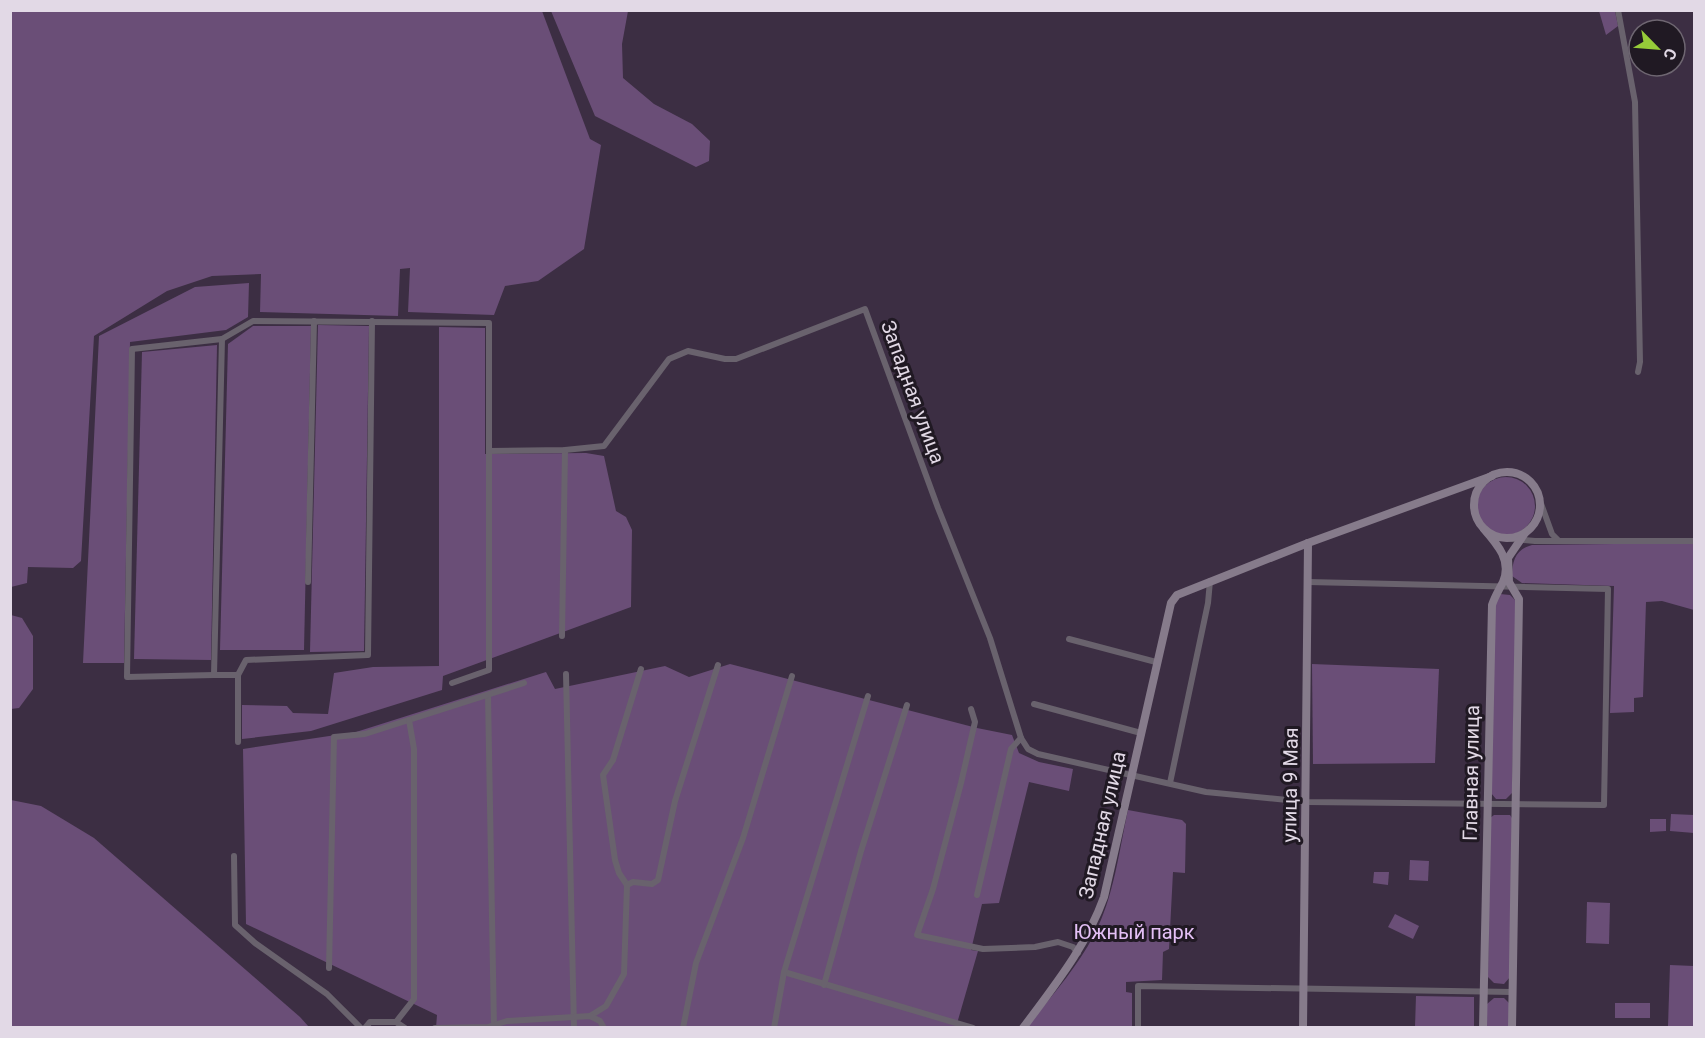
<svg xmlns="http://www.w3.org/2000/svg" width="1705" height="1038" font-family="Roboto,sans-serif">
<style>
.green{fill:#6a4e77}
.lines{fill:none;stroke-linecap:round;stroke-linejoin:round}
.street{stroke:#69626d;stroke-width:6}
.secondary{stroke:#867b8b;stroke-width:8}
.labels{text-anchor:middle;stroke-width:6;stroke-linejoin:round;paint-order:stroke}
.street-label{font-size:20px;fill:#e2d9e6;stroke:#201923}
.park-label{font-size:20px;fill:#e4c0f6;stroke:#201923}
</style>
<rect width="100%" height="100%" fill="#3c2e43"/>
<g class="green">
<path d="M10,11h532l48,128 11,6 -17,104 -46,32 -33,5 -11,29 -86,-3 2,-44 -10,1 -2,47 -138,-4 1,-38 -49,2 -45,15 -73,45 -13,225 -8,7 -45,-1 -1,16 -16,4z"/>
<path d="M551,11h77l-6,33 1,34 31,26 38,20 18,17 -1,20 -13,6 -101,-51z"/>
<path d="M1599,11h16l3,15 -12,9z"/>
<path d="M249,283l-1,34 -22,13 -96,12 -6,321h-41l16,-327 96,-49z"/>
<path d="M318,325l51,1 -5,325 -54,1z"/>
<path d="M253,326h58l-7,324h-84l8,-306z"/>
<path d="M439,327l46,1v126l101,-1 18,3 12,55 10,6 6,13 -1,77 -188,69 -1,14 -131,41 -69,8v-34l45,1 6,7 35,1 6,-41 39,-6 66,-1z"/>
<path d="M217,345l-6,315 -77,-1 8,-307z"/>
<circle cx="1506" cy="506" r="29"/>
<path d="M1694,543v67l-32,-9 -16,1 -3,95 -9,1v14l-24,1 4,-127 -92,-3 -10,-7c0,-15 4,-27 20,-31z"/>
<path d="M1500,594l10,1 6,6 -4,192 -6,6h-10l-5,-6 4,-193z"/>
<path d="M11,615l11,3 11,18v53l-14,19 -8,1z"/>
<path d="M730,664l247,64 35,7 7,18 20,9 34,7 -4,22 -40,-9 -30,121 -17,1 -11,46 7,1 -22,76 -520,1 1,-13 -191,-91 -3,-175 113,-17 190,-60 9,17 110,-23 24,11z"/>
<path d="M1312,664l127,5 -4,94 -122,1z"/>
<path d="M11,800l30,6 53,32 206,179 9,10h-298z"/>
<path d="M1128,810l54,10 4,4 -1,49 -12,-1 -4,77 -6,3 -1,28 -36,2v10l6,1v34l-106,1c24,-30 50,-59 68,-93 20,-38 25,-84 34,-125z"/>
<path d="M1671,814l23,1v18l-24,-2z"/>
<path d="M1494,815h16l2,3 -2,159 -6,7 -10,-1 -6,-6 2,-159z"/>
<path d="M1650,819h16v12l-16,1z"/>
<path d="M1410,860l19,1 -1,20 -19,-1z"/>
<path d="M1374,872h15l-1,13 -15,-2z"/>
<path d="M1587,902l23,1 -1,41 -23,-1z"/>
<path d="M1395,914l24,12 -6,13 -25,-12z"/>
<path d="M1670,965l24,1 -1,60h-25z"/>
<path d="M1416,996l58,1v30h-59z"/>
<path d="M1494,998h10l6,6v23l-23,1v-24z"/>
<rect x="1615" y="1003" width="35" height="15"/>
</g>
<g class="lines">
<g class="street">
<path d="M1618,10l17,92 5,260 -2,10"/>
<path d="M1539,498l13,36 6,6"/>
<path d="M1501,538l34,3h159"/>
<path d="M308,582l6,-261"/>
<path d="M562,636l3,-186"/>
<path d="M1069,639l87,23"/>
<path d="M566,674l8,354"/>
<path d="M214,675l-87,2 5,-328 90,-10"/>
<path d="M238,675l8,-15 122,-5 4,-334"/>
<path d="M452,683l37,-13v-219"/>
<path d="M488,695l6,333"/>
<path d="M1034,704l107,29"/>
<path d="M971,709l4,13 -14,61 -28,106 -16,46 66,14 52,-2 23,-5 15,5 5,6"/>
<path d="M238,742v-67h-24l8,-336 31,-18 236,2v128l76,-1 39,-4 65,-87 19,-8 37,8h11l129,-50 73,199 52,130 31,100 7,11 10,5 168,38 101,10 297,3 4,-216 -300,-7"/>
<path d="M1170,783l38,-180 2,-22"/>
<path d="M234,856l1,69 20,18 72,51 34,34"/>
<path d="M627,885l-8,-12 -4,-13 -12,-85 10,-15 28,-91"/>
<path d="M977,895l34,-146 10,-11"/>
<path d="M329,968l5,-231 31,-3 159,-51"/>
<path d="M784,972l189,56"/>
<path d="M824,985l37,-134 46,-146"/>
<path d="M590,1016l16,-10 18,-32 3,-89 6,-3 19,2 6,-4 17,-79 43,-136"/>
<path d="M396,1022l18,-23v-250l-5,-29"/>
<path d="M365,1028l5,-6h26l9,6"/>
<path d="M435,1028l53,-1 19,-6 83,-5 10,5 4,7"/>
<path d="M683,1028l13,-65 47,-125 49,-162"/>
<path d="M774,1028l10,-56 84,-276"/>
<path d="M1138,1028v-42l374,6"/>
</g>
<g class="secondary">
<circle cx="1507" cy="505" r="33"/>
<path d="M1023,1028c31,-42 63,-81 81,-131l67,-294 6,-8 131,-52 184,-67"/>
<path d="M1303,1028l5,-485"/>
<path d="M1483,1028l9,-423c3,-9 7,-15 11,-23 9,-21 -5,-37 -19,-53"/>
<path d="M1512,1028l7,-429 -10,-17 -1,-24 17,-25"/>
</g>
</g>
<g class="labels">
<g class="street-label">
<text transform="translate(913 392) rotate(70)" y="7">Западная улица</text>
<text transform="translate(1471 773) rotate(-89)" y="7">Главная улица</text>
<text transform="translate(1290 785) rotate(-89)" y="7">улица 9 Мая</text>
<text transform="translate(1102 825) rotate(-77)" y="7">Западная улица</text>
</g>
<g class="park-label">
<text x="1134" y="939">Южный парк</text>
</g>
</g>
<rect width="1705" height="1038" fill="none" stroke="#e2d9e6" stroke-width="24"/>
<g transform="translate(1657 48) rotate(115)"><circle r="28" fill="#201923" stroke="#6e6671" stroke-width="1.5"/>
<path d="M0-4.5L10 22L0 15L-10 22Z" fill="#96cc39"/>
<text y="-9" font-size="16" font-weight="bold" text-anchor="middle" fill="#e2d9e6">С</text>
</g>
</svg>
